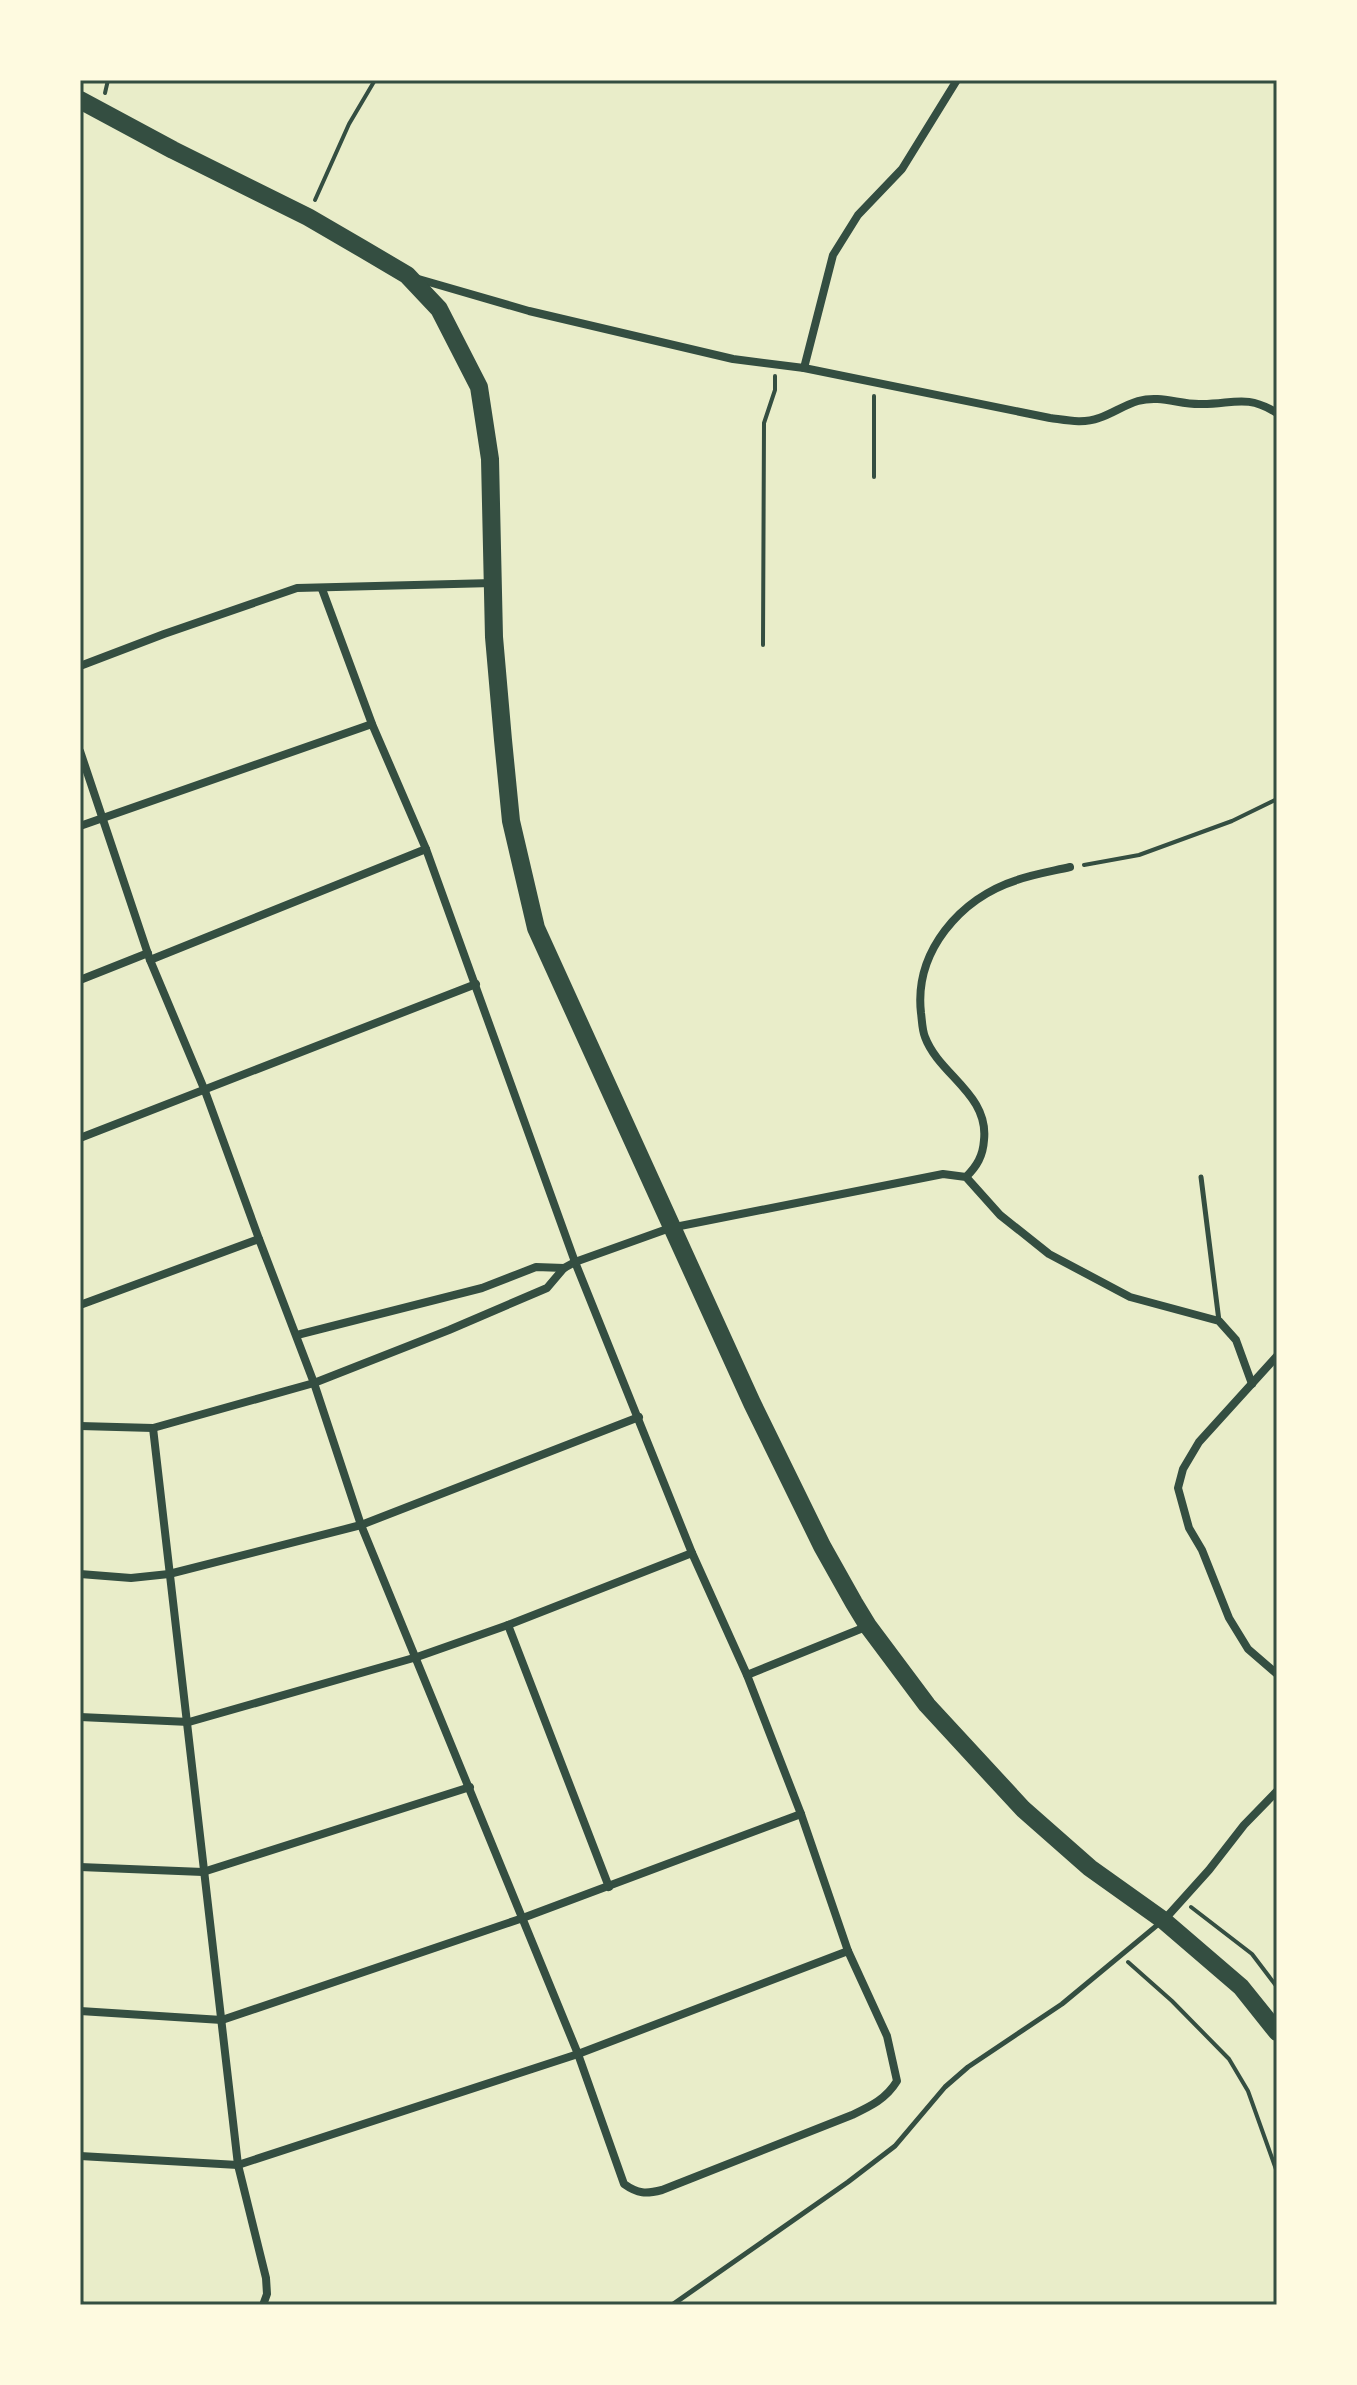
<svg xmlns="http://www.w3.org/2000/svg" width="1357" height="2385" font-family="'PT Sans Narrow',sans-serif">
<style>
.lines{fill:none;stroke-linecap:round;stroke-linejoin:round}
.path{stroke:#344e41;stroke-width:4}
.service{stroke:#344e41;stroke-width:5}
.minor{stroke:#344e41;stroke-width:8}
.trunk{stroke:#344e41;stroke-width:18}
.neatline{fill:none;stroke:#344e41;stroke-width:3}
</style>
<rect width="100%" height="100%" fill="#e9edc9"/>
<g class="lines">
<g class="path">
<path d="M105,93l3,-13"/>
<path d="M315,200l34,-76 26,-44"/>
<path d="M874,396v81"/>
<path d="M763,645l1,-222 11,-33v-14"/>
<path d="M1084,865l55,-10 93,-34 45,-22"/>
<path d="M1191,1907l61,47 25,33"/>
<path d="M1128,1962l44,39 57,58 19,32 29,81"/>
</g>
<g class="service">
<path d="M1201,1177l18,144"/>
<path d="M672,2305l176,-123 47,-36 50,-59 23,-20 94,-63 99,-82"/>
</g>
<g class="minor">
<path d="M415,278l114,33 204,48 71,9 246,50c16,2 33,6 49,0 13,-4 25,-13 39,-17 22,-6 40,3 61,3 33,1 46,-11 78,9"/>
<path d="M804,368l29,-113 25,-40 44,-46 55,-89"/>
<path d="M80,666l84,-32 133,-46 196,-5"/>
<path d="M80,751l70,209 55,131 54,148"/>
<path d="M80,826l292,-102"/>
<path d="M150,960l276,-111"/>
<path d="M80,980l68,-27"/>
<path d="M80,1138l396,-154"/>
<path d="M966,1177c11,-11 17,-21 18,-37 5,-46 -45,-65 -59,-103 -3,-7 -3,-17 -4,-24 -7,-61 39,-115 96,-133 17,-6 36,-9 53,-13"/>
<path d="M80,1305l179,-66 55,144 47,142 217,529 46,130c14,10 22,10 38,6l190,-75c19,-9 34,-16 45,-34l-10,-45 -39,-85 -47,-137 -54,-139 -55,-122 -117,-291 -149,-413 -54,-125 -50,-135"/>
<path d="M297,1335l185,-47 54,-21 28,1"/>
<path d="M1277,1356l-78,86 -16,27 -5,19 11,40 13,22 27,68 19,31 29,25"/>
<path d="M80,1426l73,2 161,-45 135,-53 98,-42 17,-20 11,-6 95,-34 273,-54 23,3 34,38 49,39 81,43 89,24 17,19 16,44"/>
<path d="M153,1428l85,737 28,113 1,16 -4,11"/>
<path d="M80,1574l51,4 38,-4 192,-49 278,-108"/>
<path d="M508,1625l101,262"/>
<path d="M747,1675l121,-49"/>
<path d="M80,1717l109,5 228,-65 91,-32 184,-72"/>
<path d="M80,1867l123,5 267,-85"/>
<path d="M1164,1920l45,-50 35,-45 33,-34"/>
<path d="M80,2011l142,9 298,-101 281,-105"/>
<path d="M80,2156l158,9 340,-111 270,-103"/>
<path d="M80,2305h1"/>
</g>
<path class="trunk" d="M80,100l93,50 135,67 55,32 44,26 32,34 40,78 11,72 4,178 9,103 8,81 25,107 216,475 70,143 32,57 14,23 59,79 96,104 67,59 73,52 78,67 36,45"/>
</g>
<rect width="1357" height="2385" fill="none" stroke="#fefae0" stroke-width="164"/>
<rect x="82" y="82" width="1193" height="2221" class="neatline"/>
</svg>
